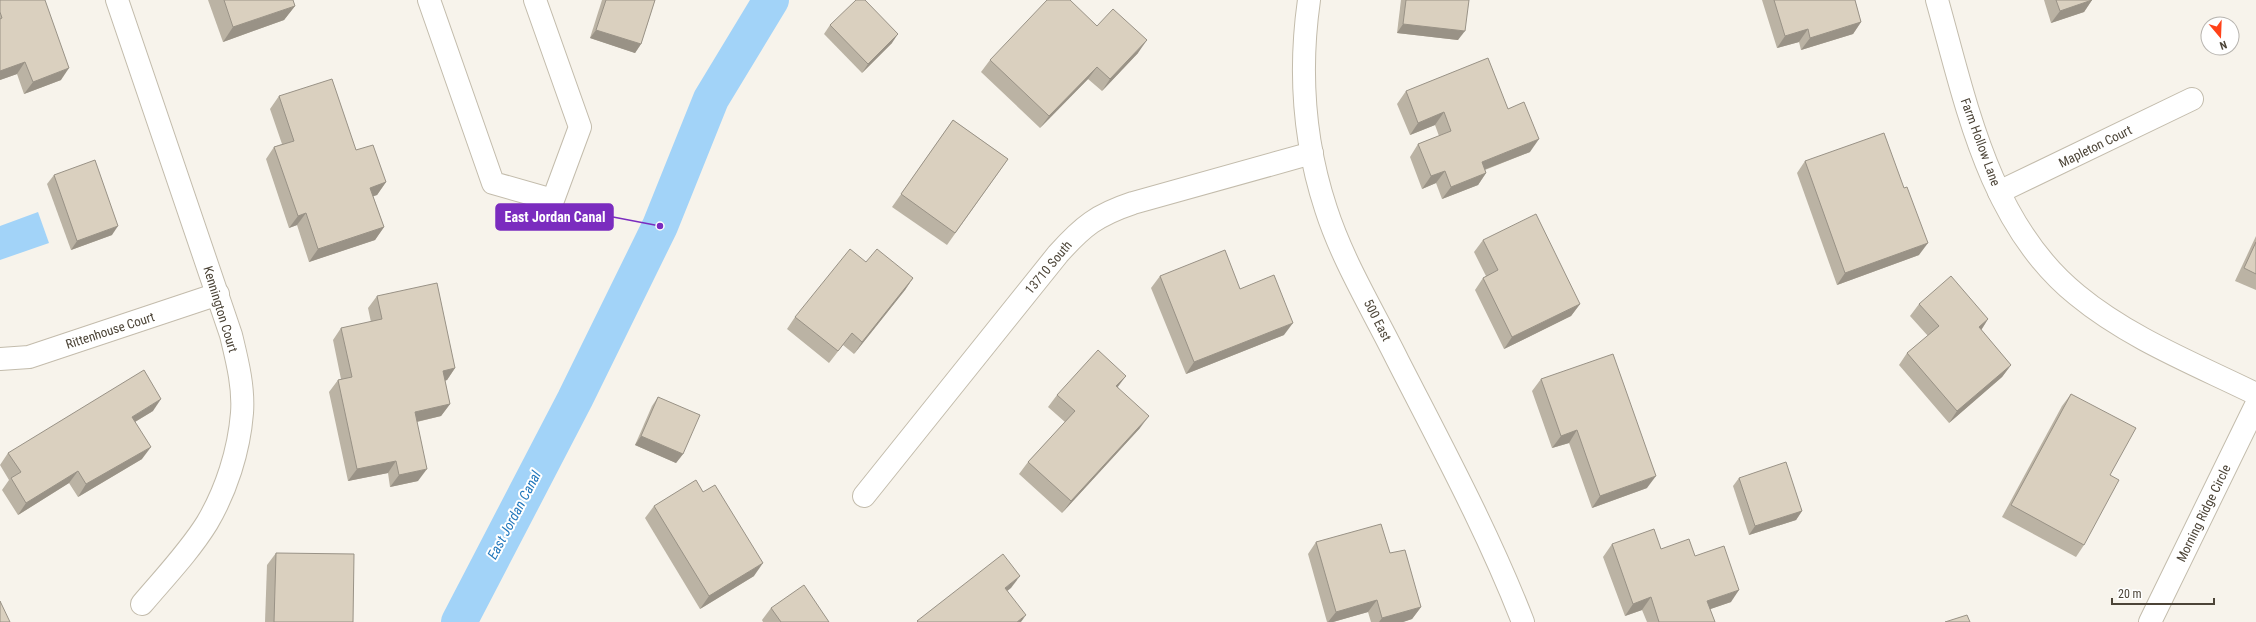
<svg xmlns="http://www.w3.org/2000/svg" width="2256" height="622" font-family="'Roboto Condensed',sans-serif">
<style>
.water{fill:#a2d3f8}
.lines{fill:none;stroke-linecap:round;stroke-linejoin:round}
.canal{stroke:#a2d3f8;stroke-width:36}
.minor-casing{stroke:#c3bcac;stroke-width:24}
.minor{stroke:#fff;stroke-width:22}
.wall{fill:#bbb3a4}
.shaded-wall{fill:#999286}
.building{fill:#dad0bf;stroke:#999286}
.labels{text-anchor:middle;stroke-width:4;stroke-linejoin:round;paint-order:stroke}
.street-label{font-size:13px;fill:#4c4437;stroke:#fff}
.water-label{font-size:14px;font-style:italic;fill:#2378bc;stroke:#fff}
.leader{fill:none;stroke:#7b2cbf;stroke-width:1.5}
.callout-dot{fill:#7b2cbf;stroke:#fff;stroke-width:1.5}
.callout{fill:#7b2cbf;stroke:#7b2cbf;stroke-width:1.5}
.callout-label{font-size:14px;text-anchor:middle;font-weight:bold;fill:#fff}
</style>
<rect width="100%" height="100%" fill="#f7f3eb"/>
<path class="water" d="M38,212l11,31 -49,17v-34z"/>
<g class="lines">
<path class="canal" d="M459,622l116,-223 85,-173 51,-127 60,-99"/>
<defs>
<g id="minor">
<path d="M117,0l114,335c6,25 13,52 11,78 -3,38 -16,78 -35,110 -18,29 -43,55 -65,81"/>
<path d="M429,0l64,183 60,17 27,-73 -45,-127"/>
<path d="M1309,0c-10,70 -5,142 17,209 17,53 48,103 72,152 44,86 90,171 125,261"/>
<path d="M1937,0c29,103 52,224 140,295 52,43 118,69 179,99"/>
<path d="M1999,192l193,-93"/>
<path d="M0,359l29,-2 189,-63"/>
<path d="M864,496l194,-242c25,-28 39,-39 75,-51l179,-50"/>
<path d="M2150,622l106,-217"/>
</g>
</defs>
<use href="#minor" class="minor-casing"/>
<use href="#minor" class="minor"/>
</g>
<g class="wall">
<path d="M0,0l61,80 -37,14 -7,-20 -17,6z"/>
<path d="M208,0h85l2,6 -11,14 -61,22z"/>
<path d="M602,0h53l-14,44 -6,9 -45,-15z"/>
<path d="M1401,0h68l-11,40 -61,-7z"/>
<path d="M1762,0h93l6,22 -8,12 -52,16 -2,-8 -22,6z"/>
<path d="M2044,0h48l-8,12 -33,11z"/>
<path d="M830,25l62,18 -30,30 -38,-39z"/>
<path d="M1097,26l41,27 -36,38 -14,-12 -48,49 -59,-56 9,-12z"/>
<path d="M1406,91l102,18 22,43 -45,18 1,3 -8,12 -36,14 -6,-16 -14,6 -12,-32 8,-13 21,-8 -4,-11 -25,10 -13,-31z"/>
<path d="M279,96l77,54 30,32 -9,13 -4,1 11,31 -9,13 -66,22 -12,-37 -8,3 -23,-69 8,-12 8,-3 -12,-35z"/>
<path d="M953,120l55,39 -61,86 -55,-38z"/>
<path d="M1805,161l99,27 15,67 -82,30 -40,-112z"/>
<path d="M54,175l58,60 -41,15 -24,-66z"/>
<path d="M2256,236v54l-21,-9z"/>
<path d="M1483,240l97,64 -9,12 -67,33 -29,-59 8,-12 3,-2 -12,-24z"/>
<path d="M866,262l47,16 -8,12 -51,64 -11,-9 -14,18 -42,-34 8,-12z"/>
<path d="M1160,276l80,13 44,46 -98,39 -35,-86z"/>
<path d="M377,296l78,72 -8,12 -2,1 5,23 -9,12 -24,6 1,59 -28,6 -2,-14 -40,8 -19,-89 9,-12 3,-1 -8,-39 8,-12 30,-6 -3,-14z"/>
<path d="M1919,304l69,15 -7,11 30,35 -9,12 -53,46 -50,-58 8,-12 21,-17 -18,-20z"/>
<path d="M1541,379l106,109 -55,20 -23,-65 -17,5 -20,-57z"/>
<path d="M1118,387l22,41 -78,85 -43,-39 9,-12 37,-40 -17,-15 9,-12z"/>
<path d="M2071,394l39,81 -26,70 -8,12 -74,-40 60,-111z"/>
<path d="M658,397l25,57 -7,9 -41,-18 17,-39z"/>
<path d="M153,411l-18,11 7,37 -64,38 -9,-14 -51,32 -16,-25 7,-10 -9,-15 8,-12z"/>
<path d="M1739,478l63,33 -6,9 -47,15 -16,-49z"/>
<path d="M654,506l100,70 -54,33 -55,-91z"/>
<path d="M1316,542l74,11 31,54 -9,12 -9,3h-32l-3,-10 -35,10h-6l-19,-68z"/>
<path d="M1612,544l49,5 70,53 -21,7 5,13h-68l-5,-12 -17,6 -22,-59z"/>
<path d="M276,553l77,69h-88l2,-57z"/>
<path d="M771,608l58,14h-66l-1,-2z"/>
</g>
<g class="shaded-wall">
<path d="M2092,0l-8,12 -33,11 9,-12z"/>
<path d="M295,6l-11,14 -61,22 10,-15z"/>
<path d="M1861,22l-8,12 -52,16 9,-12z"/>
<path d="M1403,24l62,7 -7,9 -61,-7z"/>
<path d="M1808,29l-9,13 -22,6 8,-12z"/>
<path d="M596,30l45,14 -6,9 -45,-15z"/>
<path d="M898,34l-6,9 -30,30 6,-9z"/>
<path d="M1147,40l-9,13 -36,38 8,-12z"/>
<path d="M25,62l-8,12 -17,6v-9z"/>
<path d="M1097,67l-9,12 -48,49 9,-12z"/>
<path d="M69,68l-8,12 -37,14 9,-12z"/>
<path d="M1444,112l-9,13 -25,10 8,-12z"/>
<path d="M1539,139l-9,13 -57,22 9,-12z"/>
<path d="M1445,171l-9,12 -14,6 9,-13z"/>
<path d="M1486,173l-8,12 -36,14 9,-12z"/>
<path d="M386,182l-9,13 -15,5 8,-12z"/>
<path d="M306,213l-9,12 -8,3 9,-12z"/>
<path d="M118,226l-6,9 -41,15 6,-9z"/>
<path d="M384,227l-9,13 -66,22 9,-13z"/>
<path d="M1928,243l-9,12 -82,30 8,-12z"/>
<path d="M913,278l-8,12 -51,64 8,-12z"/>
<path d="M1580,304l-9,12 -67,33 8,-12z"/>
<path d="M1988,319l-8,13 -1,-5z"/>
<path d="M1293,323l-9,12 -98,39 8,-12z"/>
<path d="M2011,365l-9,12 -53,46 8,-12z"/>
<path d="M455,368l-8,12 -13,3 9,-12z"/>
<path d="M1126,376l-9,12 -1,-2z"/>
<path d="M161,399l-8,12 -30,18 9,-12z"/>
<path d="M450,404l-9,12 -34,8 8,-12z"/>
<path d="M1149,416l-9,12 -78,85 9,-12z"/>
<path d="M1577,430l-8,13 -17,5 9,-12z"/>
<path d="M641,436l42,18 -7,9 -41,-18z"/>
<path d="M151,447l-9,12 -64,38 8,-13z"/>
<path d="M396,461l-8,12 -40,8 9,-12z"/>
<path d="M427,469l-9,12 -28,6 9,-12z"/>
<path d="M78,471l-9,12 -51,32 8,-12z"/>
<path d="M1656,476l-9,12 -55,20 8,-12z"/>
<path d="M1802,511l-6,9 -47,15 6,-9z"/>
<path d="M763,563l-9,13 -54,33 9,-13z"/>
<path d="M1020,576l-9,12 -15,12 9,-12z"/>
<path d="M1739,590l-8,12 -32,11 8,-12z"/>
<path d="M1651,597l-9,13 -17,6 8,-12z"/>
<path d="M1377,600l-9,12 -35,10h-5l8,-10z"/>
<path d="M1421,607l-9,12 -9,3h-24l3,-4z"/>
<path d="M1026,615l-5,7h-4z"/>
</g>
<g class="building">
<path d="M0,0h45l24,68 -36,14 -8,-20 -25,9v-52l2,-1 -2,-6z"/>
<path d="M224,0h69l2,6 -62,21z"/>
<path d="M606,0h49l-14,44 -45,-14z"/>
<path d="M856,0h9l33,34 -30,30 -38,-39z"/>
<path d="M1047,0h23l27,26 16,-17 34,31 -37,39 -13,-12 -48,49 -59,-56z"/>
<path d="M1406,0h63l-4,31 -62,-7z"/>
<path d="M1774,0h81l6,22 -51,16 -2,-9 -23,7z"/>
<path d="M2056,0h36l-32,11z"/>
<path d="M1488,58l20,51 16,-7 15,37 -57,23 4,11 -35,14 -6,-16 -14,5 -13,-32 33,-13 -7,-19 -26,11 -12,-32z"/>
<path d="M332,79l24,71 17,-5 13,37 -16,6 14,39 -66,22 -12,-36 -8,3 -24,-69 20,-6 -15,-45z"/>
<path d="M953,120l55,39 -53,74 -54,-39z"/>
<path d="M1884,133l20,55 3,-1 21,56 -83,30 -40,-112z"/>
<path d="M95,160l23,66 -41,15 -23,-66z"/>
<path d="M1536,214l44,90 -68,33 -29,-59 15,-8 -15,-30z"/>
<path d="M2256,242v32l-12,-6z"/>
<path d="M850,249l16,13 11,-13 36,29 -51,64 -10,-9 -14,18 -43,-34z"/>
<path d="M1225,250l15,39 34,-14 19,48 -99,39 -34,-86z"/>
<path d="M1951,276l37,43 -9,8 32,38 -54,46 -50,-58 32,-27 -20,-22z"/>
<path d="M437,283l18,85 -12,3 7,33 -35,8 12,57 -28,6 -3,-14 -39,8 -19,-89 14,-3 -11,-49 41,-9 -5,-23z"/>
<path d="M1098,350l28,26 -10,10 33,30 -78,85 -43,-39 47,-51 -18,-16z"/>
<path d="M1613,354l43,122 -56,20 -23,-66 -16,6 -20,-57z"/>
<path d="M144,370l17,29 -29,18 19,30 -65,37 -8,-13 -52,32 -15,-25 10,-6 -13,-19z"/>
<path d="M2071,394l65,34 -26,47 9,5 -35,65 -73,-40z"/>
<path d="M658,397l42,18 -17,39 -42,-18z"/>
<path d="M1786,462l16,49 -47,15 -16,-48z"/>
<path d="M696,480l7,12 12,-7 48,78 -54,33 -55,-90z"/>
<path d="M1381,524l9,29 15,-3 16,57 -39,11 -5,-18 -41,12 -20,-70z"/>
<path d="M1654,529l7,20 28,-10 6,17 29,-10 15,44 -32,11 8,21h-56l-8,-25 -18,7 -21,-60z"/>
<path d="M276,553l78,1 -1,68h-79z"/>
<path d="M1003,554l17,22 -15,12 21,27 -9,7h-99l-1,-1z"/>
<path d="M804,585l25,37h-48l-10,-14z"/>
<path d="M0,601l10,21h-10z"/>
<path d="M1967,615l3,7h-25z"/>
</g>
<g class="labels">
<g class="street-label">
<text transform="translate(1981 142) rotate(70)" y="5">Farm Hollow Lane</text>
<text transform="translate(2095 146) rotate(-26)" y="5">Mapleton Court</text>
<text transform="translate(1048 267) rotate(-50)" y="5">13710 South</text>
<text transform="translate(221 309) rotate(73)" y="5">Kennington Court</text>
<text transform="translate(1378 320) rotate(63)" y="5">500 East</text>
<text transform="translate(110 330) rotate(-18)" y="5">Rittenhouse Court</text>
<text transform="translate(2203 513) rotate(-64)" y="5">Morning Ridge Circle</text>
</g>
<g class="water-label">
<text transform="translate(514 515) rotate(-62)" y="5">East Jordan Canal</text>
</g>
</g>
<path class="leader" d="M660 226L613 217"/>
<circle class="callout-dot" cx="660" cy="226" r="4"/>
<rect class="callout" x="496" y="204" width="117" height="26" rx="4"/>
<g class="callout-label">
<text x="555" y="222">East Jordan Canal</text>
</g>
<g transform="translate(2220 36) rotate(161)"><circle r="19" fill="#ffffff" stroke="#b7b4af"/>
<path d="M0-3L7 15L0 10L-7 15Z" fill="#ff4219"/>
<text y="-6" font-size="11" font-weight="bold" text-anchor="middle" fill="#4c4437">N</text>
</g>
<path d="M2112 598v6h102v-6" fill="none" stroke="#4c4437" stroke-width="2"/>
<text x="2118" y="598" font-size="12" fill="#4c4437" stroke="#ffffff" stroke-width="3" paint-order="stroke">20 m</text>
</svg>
